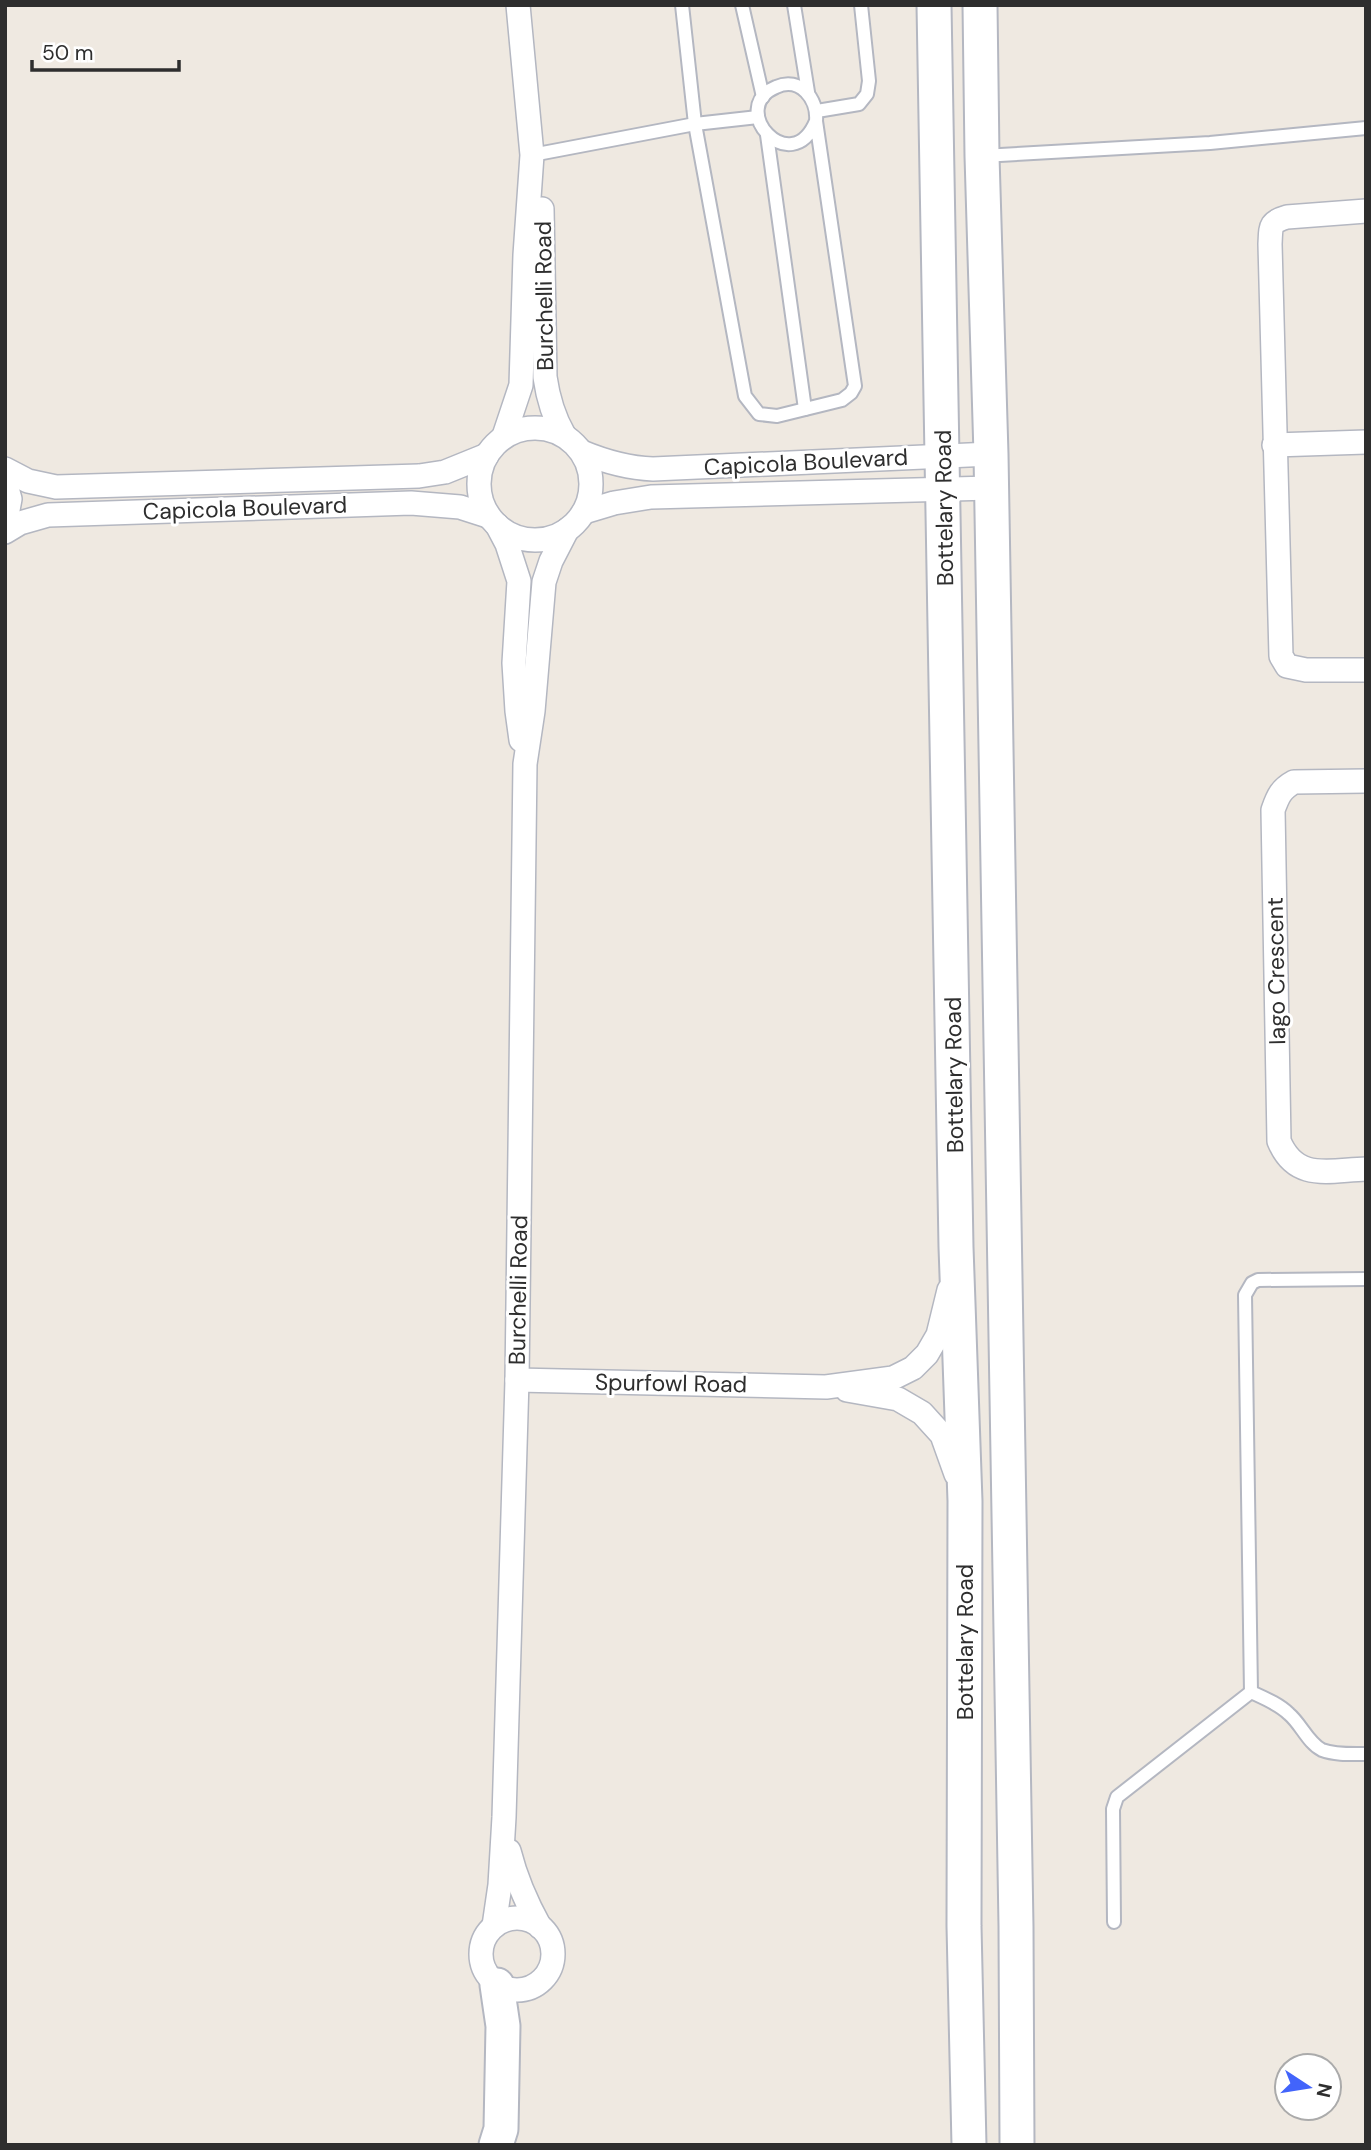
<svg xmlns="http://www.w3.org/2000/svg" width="1371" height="2150" font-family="'DM Sans',sans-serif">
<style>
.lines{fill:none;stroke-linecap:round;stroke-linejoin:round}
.lane-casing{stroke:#b4b7c1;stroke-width:16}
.street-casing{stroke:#b4b7c1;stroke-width:26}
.secondary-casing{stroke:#b4b7c1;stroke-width:37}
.lane{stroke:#fff;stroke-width:12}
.street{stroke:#fff;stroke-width:23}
.secondary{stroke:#fff;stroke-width:33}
.labels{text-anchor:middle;stroke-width:6;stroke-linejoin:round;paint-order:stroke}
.street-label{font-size:23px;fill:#2e2e2e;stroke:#fff}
</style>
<rect width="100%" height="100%" fill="#efe9e1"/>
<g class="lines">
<defs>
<g id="lane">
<path d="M682,5l13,119 50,272 14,18 18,2 65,-16 9,-7 4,-7 -39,-265c2,-22 -16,-45 -40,-34 -50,21 15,94 40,34"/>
<path d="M742,5l21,92"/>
<path d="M794,5l14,87"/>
<path d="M817,111l42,-7 8,-10 2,-13 -8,-76"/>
<path d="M767,135l38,274"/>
<path d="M532,155l163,-31 63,-7"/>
<path d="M982,156l228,-13 156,-15"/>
<path d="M1366,1279l-108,1 -6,3 -7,12 6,397c13,6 28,12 38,22 12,10 19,29 33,36 13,5 30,4 44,4"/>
<path d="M1114,1922l-1,-113 4,-12 134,-105"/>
</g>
<g id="street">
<path d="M542,209l3,168c3,21 8,39 19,58"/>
<path d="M1366,211l-79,6c-18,5 -16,10 -17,27l11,412 6,10 19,4h60"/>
<circle cx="535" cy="484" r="56"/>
<path d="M504,436l17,-51 4,-130 7,-100 -14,-150"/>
<path d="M1274,445l92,-3"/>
<path d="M582,452c24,10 45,16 71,17l338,-15"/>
<path d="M5,469l23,12 28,6 363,-11 26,-4 42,-17"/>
<path d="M5,481l5,18 -5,27"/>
<path d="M584,512l30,-9 37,-6 340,-9"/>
<path d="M497,525l10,19 12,37 -5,82 3,48 4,29"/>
<path d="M5,532l15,-9 28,-8 363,-12 49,4 28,9"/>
<path d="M1366,781l-72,1c-13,7 -16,14 -21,28l6,331c17,41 50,29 87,28"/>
<path d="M517,1380l309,7 67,-9 20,-10 14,-14 11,-19 11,-45"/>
<path d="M847,1390l51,9 24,14 20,22 14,39"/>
<path d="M509,1851c7,28 17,51 31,76"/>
<circle cx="517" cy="1954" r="36"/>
<path d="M494,1926l6,-41 4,-68 13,-437 8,-616 8,-53 11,-129 7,-21 16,-31"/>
</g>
<g id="secondary">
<path d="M934,5l22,1242 9,254 -1,425 5,219"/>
<path d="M980,5l2,151 9,298 25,1472 1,219"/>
<path d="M496,2145l5,-16 2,-103 -6,-41"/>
</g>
</defs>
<use href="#lane" class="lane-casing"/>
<use href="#street" class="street-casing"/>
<use href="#secondary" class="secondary-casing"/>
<use href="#lane" class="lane"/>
<use href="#street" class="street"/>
<use href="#secondary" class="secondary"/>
</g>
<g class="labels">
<g class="street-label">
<text transform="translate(544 296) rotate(-91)" y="8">Burchelli Road</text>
<text transform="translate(806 462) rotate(-3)" y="8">Capicola Boulevard</text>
<text transform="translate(245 508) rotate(-2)" y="8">Capicola Boulevard</text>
<text transform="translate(944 508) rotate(-91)" y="8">Bottelary Road</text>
<text transform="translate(1276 971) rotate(-91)" y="8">Iago Crescent</text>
<text transform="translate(954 1075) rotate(-91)" y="8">Bottelary Road</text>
<text transform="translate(518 1290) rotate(-89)" y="8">Burchelli Road</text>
<text transform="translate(671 1383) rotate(1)" y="8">Spurfowl Road</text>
<text transform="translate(965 1642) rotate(-90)" y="8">Bottelary Road</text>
</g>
</g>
<rect width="1371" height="2150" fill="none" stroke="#2e2e2e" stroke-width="14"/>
<g transform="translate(1308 2087) rotate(102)"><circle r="33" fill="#ffffff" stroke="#ababab" stroke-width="2"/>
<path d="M0-5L12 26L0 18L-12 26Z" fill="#4264fb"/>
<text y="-10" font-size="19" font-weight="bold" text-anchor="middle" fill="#2e2e2e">N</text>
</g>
<path d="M32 60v10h147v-10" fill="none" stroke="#2e2e2e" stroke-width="3.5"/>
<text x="42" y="60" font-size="21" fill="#2e2e2e" stroke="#ffffff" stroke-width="5" paint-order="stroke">50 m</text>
</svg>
